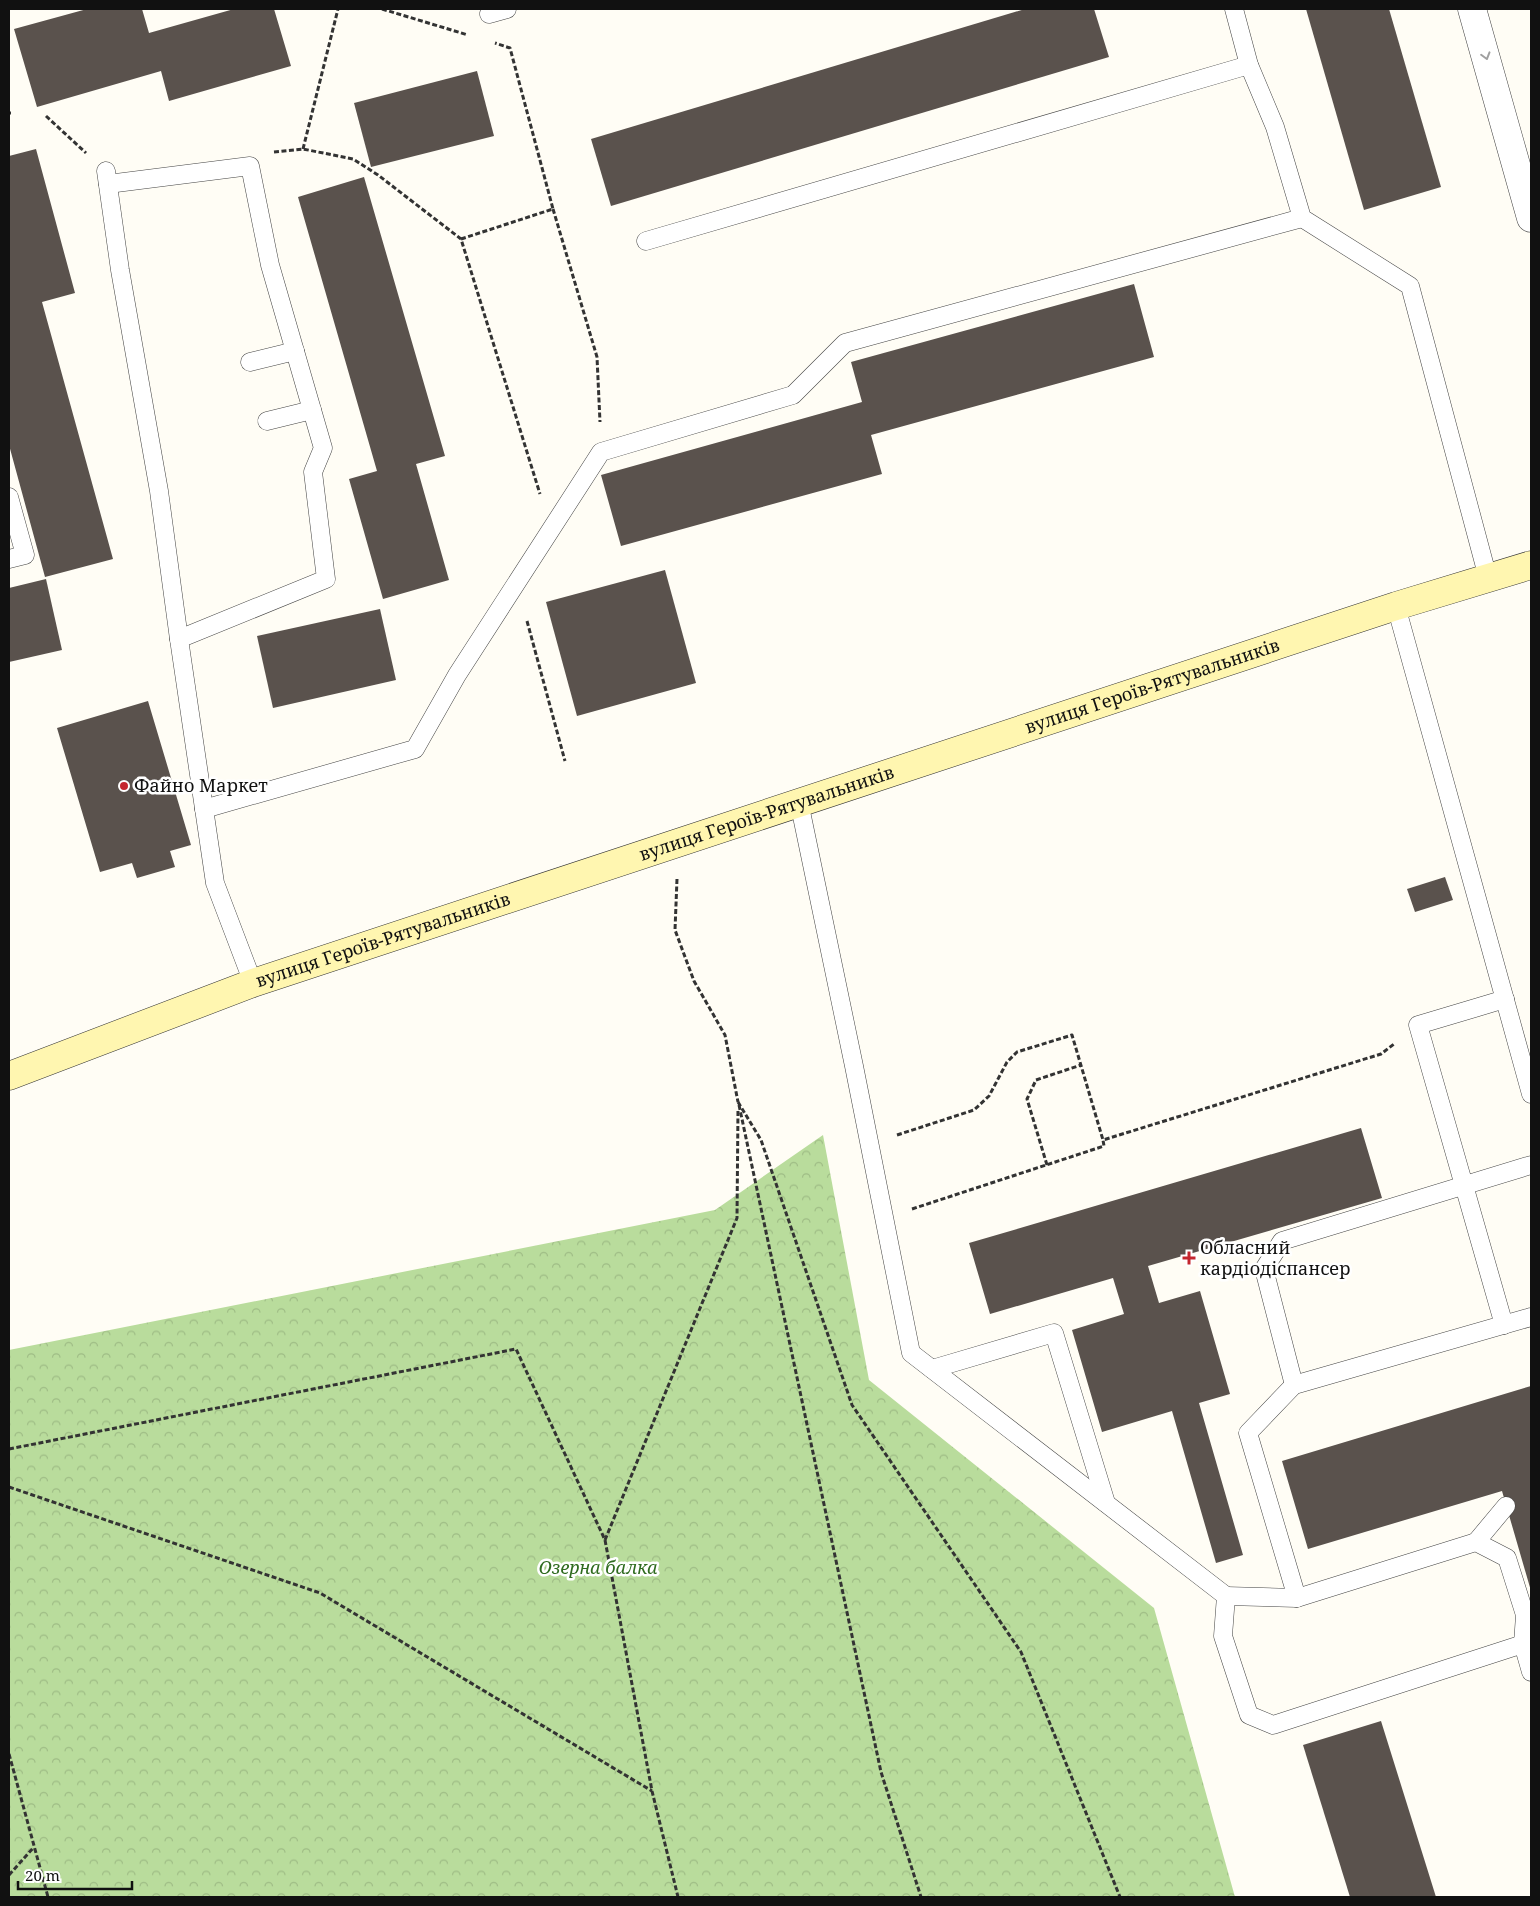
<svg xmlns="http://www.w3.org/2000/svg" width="1540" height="1906" font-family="'Noto Serif',serif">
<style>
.forest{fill:url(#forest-crowns)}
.building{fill:#5a524d}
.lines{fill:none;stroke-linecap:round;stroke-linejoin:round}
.service-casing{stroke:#444;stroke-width:19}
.tertiary-casing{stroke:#444;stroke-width:29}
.secondary-casing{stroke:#333;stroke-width:29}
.path{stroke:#333;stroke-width:3;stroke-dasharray:5 2.5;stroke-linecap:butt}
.service{stroke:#fff;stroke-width:18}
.tertiary{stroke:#fff;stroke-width:28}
.secondary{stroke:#fff6b0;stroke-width:28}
.oneway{stroke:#a0a0a0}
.poi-dot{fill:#c4262e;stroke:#fff;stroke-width:2}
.labels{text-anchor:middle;stroke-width:5;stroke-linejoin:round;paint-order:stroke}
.street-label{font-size:18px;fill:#111;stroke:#fff}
.poi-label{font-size:18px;fill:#111;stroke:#fff;text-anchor:start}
.park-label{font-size:18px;font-style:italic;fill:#2f6b1f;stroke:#fff}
</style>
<defs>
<pattern id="forest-crowns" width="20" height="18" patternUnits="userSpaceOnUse" patternTransform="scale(1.25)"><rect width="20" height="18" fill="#b9dc9c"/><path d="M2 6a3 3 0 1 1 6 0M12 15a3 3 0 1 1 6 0" fill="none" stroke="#9ebc85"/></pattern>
</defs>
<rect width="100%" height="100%" fill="#fffdf5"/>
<path class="forest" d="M823,1135l46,245 285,228 81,289h-1226v-547l706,-140z"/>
<g class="building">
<path d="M87,9h55l7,24 85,-24h40l17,57 -122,35 -8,-30 -124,36 -23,-78z"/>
<path d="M1025,9h69l15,48 -498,149 -20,-67z"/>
<path d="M1306,9h83l52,178 -77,23z"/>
<path d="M477,71l17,65 -123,31 -17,-64z"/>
<path d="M36,149l39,144 -33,9 71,257 -68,18 -36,-132v-289z"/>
<path d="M364,177l81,279 -29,8 33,116 -66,19 -34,-120 28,-8 -79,-274z"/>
<path d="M1134,284l20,73 -283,78 11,39 -261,72 -20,-71 261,-73 -11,-40z"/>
<path d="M665,570l31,113 -119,33 -31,-114z"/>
<path d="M46,579l16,71 -53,12v-74z"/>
<path d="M380,609l16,71 -123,28 -16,-72z"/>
<path d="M148,701l43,144 -21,6 5,16 -38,11 -5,-15 -32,9 -43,-144z"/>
<path d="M1445,877l8,23 -38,12 -8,-23z"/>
<path d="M1361,1128l21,70 -234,68 11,37 41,-12 30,103 -31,9 44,152 -27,8 -44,-152 -70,21 -30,-102 52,-16 -11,-36 -123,36 -21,-71z"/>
<path d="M1531,1386v205l-29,-100 -194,58 -26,-88z"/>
<path d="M1381,1721l55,176h-86l-47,-152z"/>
</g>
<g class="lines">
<defs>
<g id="service">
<path d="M1234,9l15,56 26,62 27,91 108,68 78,292"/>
<path d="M489,14l18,-5"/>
<path d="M106,171l14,99 39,221 20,148 36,244 38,100"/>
<path d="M108,184l142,-18 20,99 53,183 -10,24 13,107 -147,60"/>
<path d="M646,241l603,-176"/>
<path d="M250,362l45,-11"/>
<path d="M267,421l45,-11"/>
<path d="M9,497l16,58 -16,4"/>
<path d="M1396,606l135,488"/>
<path d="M799,802l55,264 57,287 315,243 -3,40 26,79 24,10 250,-81 8,28"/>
<path d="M204,809l211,-60 42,-74 144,-223 192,-57 52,-52 457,-125"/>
<path d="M1504,1325l-86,-300 87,-26"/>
<path d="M932,1369l122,-36 52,170"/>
<path d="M1294,1385l-30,-116 18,-28 249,-76"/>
<path d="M1476,1542l30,-36"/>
<path d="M1226,1596l71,2 179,-56 31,16 18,57 -2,29"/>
<path d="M1297,1598l-49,-165 46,-48 237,-68"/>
</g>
<path id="tertiary" d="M1472,9l59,209"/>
<g id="secondary">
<path id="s1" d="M9,1076l244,-93 1143,-377 135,-41"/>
</g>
</defs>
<use href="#service" class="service-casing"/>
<use href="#tertiary" class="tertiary-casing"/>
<use href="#secondary" class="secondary-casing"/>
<g class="path">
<path d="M382,9l86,26"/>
<path d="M9,113h2"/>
<path d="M46,116l40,37"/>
<path d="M303,149l35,-140"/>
<path d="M274,152l29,-3 50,10 25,16 83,64 79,255"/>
<path d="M553,209l44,148 3,65"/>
<path d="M461,239l92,-30 -43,-161 -15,-5"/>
<path d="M527,621l38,140"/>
<path d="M677,879l-2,51 19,51 31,54 13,67"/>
<path d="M738,1102l23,38 91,265 169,247 99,245"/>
<path d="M739,1105l142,667 40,125"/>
<path d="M897,1135l77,-25 15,-14 18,-34 10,-10 55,-17 31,105"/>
<path d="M1047,1165l-20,-66 9,-19 45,-15"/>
<path d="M912,1209l192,-63 -1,-6 278,-86 13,-10"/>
<path d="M9,1449l507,-100 89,191 47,251 26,106"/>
<path d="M9,1487l311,106 332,198"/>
<path d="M605,1540l132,-322 1,-109"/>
<path d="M9,1754l39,143"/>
<path d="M9,1875l25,-28"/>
</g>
<use href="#service" class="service"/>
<use href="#tertiary" class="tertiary"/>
<use href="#secondary" class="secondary"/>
</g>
<defs><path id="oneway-chevron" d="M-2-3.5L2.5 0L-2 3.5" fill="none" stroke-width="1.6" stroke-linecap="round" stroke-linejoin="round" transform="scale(1.25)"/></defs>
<use class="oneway" href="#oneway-chevron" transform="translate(1486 56) rotate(74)"/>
<g class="poi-dot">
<circle cx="124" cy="786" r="5"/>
<path d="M1186.5 1250.5h5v5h5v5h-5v5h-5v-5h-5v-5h5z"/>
</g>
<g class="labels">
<g class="street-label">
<text dy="6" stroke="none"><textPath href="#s1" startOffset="1208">вулиця Героїв-Рятувальників</textPath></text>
<text dy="6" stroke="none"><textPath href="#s1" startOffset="802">вулиця Героїв-Рятувальників</textPath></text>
<text dy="6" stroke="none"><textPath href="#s1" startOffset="398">вулиця Героїв-Рятувальників</textPath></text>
</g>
<g class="poi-label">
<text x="134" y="792">Файно Маркет</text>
<text x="1200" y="1254">Обласний<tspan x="1200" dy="21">кардіодіспансер</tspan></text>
</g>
<g class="park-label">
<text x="598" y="1574">Озерна балка</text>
</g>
</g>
<rect width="1540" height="1906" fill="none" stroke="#111111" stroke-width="20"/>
<path d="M18 1881v8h114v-8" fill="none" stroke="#111111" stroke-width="2.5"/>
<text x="25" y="1881" font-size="15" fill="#111111" stroke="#ffffff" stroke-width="4" paint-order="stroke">20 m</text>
</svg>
